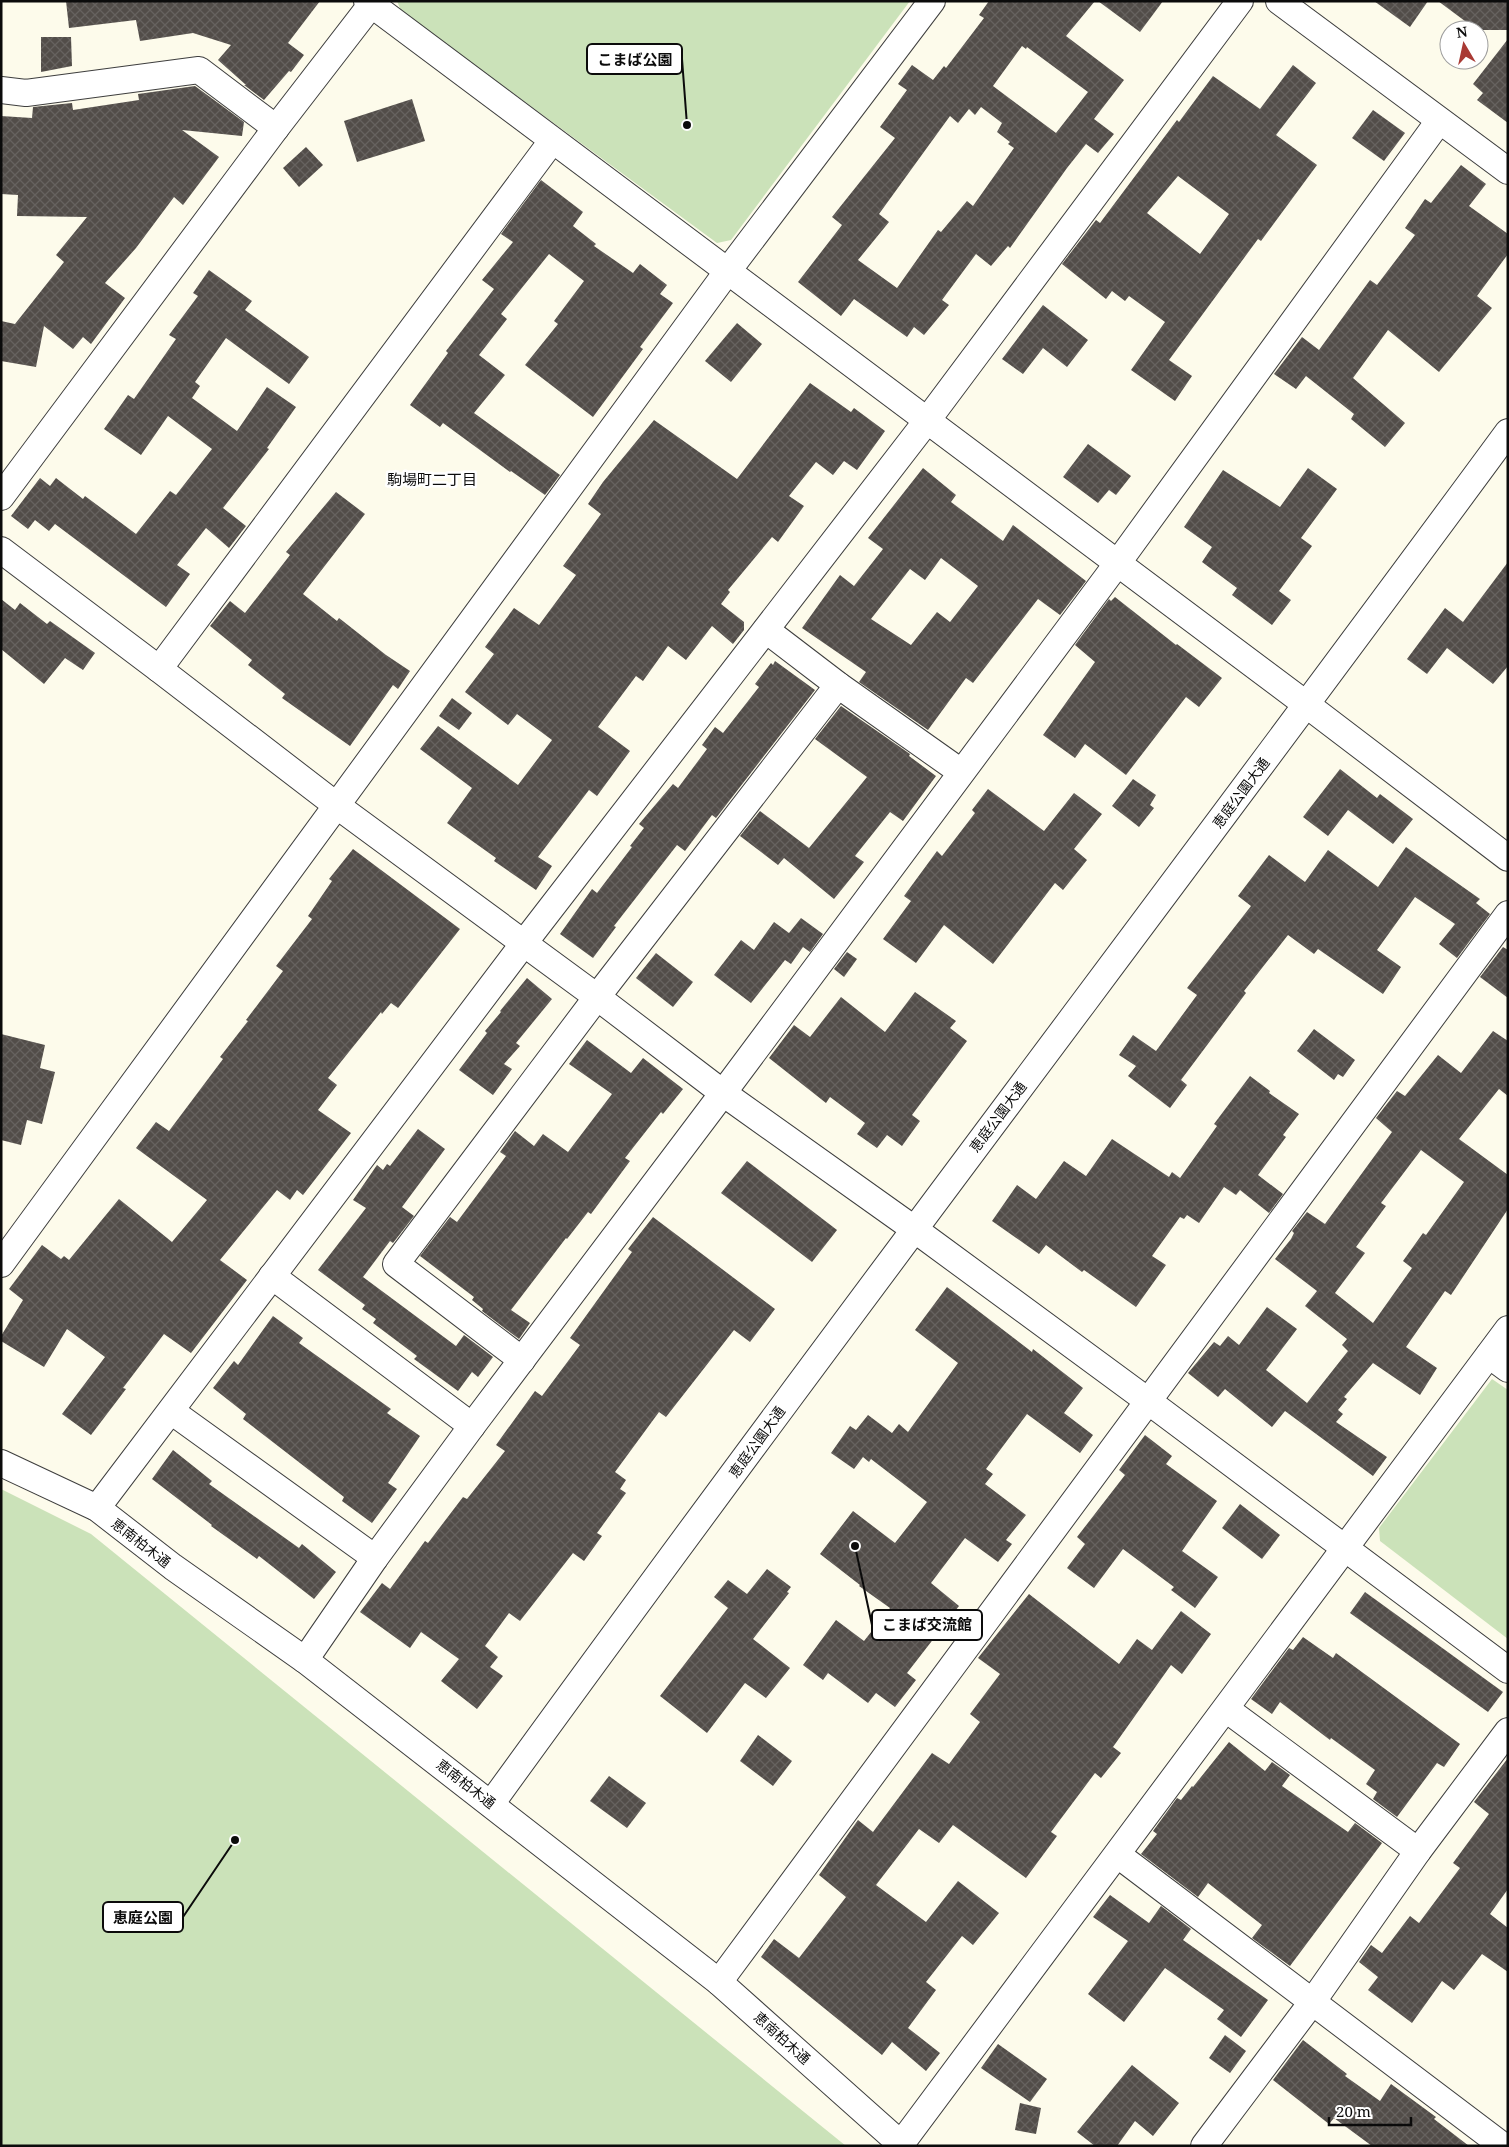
<svg xmlns="http://www.w3.org/2000/svg" width="1509" height="2147" font-family="'Noto Serif','Noto Sans JP',serif">
<style>
.park{fill:#cbe2b9}
.building{fill:url(#building-cross-hatch);fill-rule:evenodd}
.lines{fill:none;stroke-linecap:round;stroke-linejoin:round}
.minor-casing{stroke:#3e3e3e;stroke-width:28}
.minor{stroke:#fff;stroke-width:26}
.labels{text-anchor:middle;stroke-width:5;stroke-linejoin:round;paint-order:stroke}
.street-label{font-size:14px;fill:#0b0b0b;stroke:#fff}
.neighbourhood-label{font-size:15px;fill:#0b0b0b;stroke:#fff}
.leader{fill:none;stroke:#0b0b0b;stroke-width:2}
.callout-dot{fill:#0b0b0b;stroke:#fff;stroke-width:2}
.callout{fill:#fff;stroke:#0b0b0b;stroke-width:2}
.callout-label{font-size:15px;text-anchor:middle;font-weight:bold;fill:#0b0b0b}
</style>
<defs>
<pattern id="building-cross-hatch" width="8" height="8" patternUnits="userSpaceOnUse" patternTransform="scale(1.25)"><rect width="8" height="8" fill="#524d49"/><path d="M0 0l8 8M0 8l8-8" fill="none" stroke="#66625f"/></pattern>
</defs>
<rect width="100%" height="100%" fill="#fdfbeb"/>
<g class="park">
<path d="M397,1h513l-179,239 -14,3 -316,-232z"/>
<path d="M1492,1379l16,11v249l-128,-98 -1,-13z"/>
<path d="M1,1489l90,45 755,612h-845z"/>
</g>
<g class="building">
<path d="M66,1h254l-32,42 16,12 -13,17 -2,-1 -25,29 -20,-15h2l-28,-25 13,-15 -38,-12 -53,8 -4,-21 -67,8z"/>
<path d="M989,1h106l-29,35 58,44 -30,39 20,15 -16,19 -12,-9 -19,24 -57,80 -2,-2 -17,20 -15,-12 -34,46 7,5 -25,30 -10,-8 -7,10 -53,-38 -13,17 -43,-34 44,-57 -10,-8 63,-79 -15,-11 27,-37 -9,-6 14,-19 21,15 11,-14 2,2 38,-50 -5,-3zM1022,46l4,3 1,-2 61,45 -32,41 -63,-47zM981,107l21,16 -5,9 13,10 -2,2 6,4 -41,58 -6,-5 -26,31 -3,-2 -41,58 -39,-28 31,-38 -10,-8 71,-98 8,7 11,-14 6,6z"/>
<path d="M1098,1h65l-23,31z"/>
<path d="M1374,1h54l-18,26z"/>
<path d="M1438,1h70v29h-31z"/>
<path d="M41,37h30l1,29 -31,6z"/>
<path d="M1508,39v84l-31,-23 6,-7 -10,-9z"/>
<path d="M1293,65l23,18 -40,52 41,30 -56,76 -3,-2 -89,121 23,16 -17,25 -44,-31 34,-48 -36,-26 -4,5 -13,-10 -6,8 -44,-35 34,-44 4,3 77,-103 2,2 34,-46 47,33zM1178,176l51,38 -29,40 -53,-41z"/>
<path d="M195,86l49,36 -2,14 -60,-6 37,27 -36,48 -9,-8 -38,51 -31,35 20,15 -34,46 -8,-7 -10,12 -29,-23 -8,41 -35,-6v-40l14,3 49,-62 -8,-7 31,-38 -70,-1 1,-21 -17,-1v-78l31,2 1,-11 39,-4 1,7 66,-10 -1,-6z"/>
<path d="M412,99l13,42 -68,21 -13,-41z"/>
<path d="M1373,110l32,23 -21,28 -32,-23z"/>
<path d="M306,147l17,18 -24,22 -16,-19z"/>
<path d="M1461,165l25,19 -17,22 39,28v20l-31,42 15,12 -53,64 -51,-42 -35,48 52,45 -20,24 -34,-28 3,-5 -48,-38 -10,13 -22,-15 28,-37 17,13 51,-70 7,5 38,-50 -10,-7 20,-29 6,4z"/>
<path d="M541,180l42,32 -10,14 23,18 -2,2 39,27 7,-9 27,21 -7,9 13,9 -33,44 3,2 -50,68 -68,-52 33,-41 -4,-3 30,-40 -35,-27 -48,60 6,5 -28,36 26,20 -31,38 86,62 -15,20 -34,-24 -1,1 -67,-49 -3,4 -30,-22 38,-52 -2,-2 48,-62 -12,-9 31,-38 -12,-8z"/>
<path d="M209,270l43,31 -7,9 64,47 -20,27 -63,-46 -31,44 5,4 -8,12 45,33 30,-44 29,20 -29,41 2,1 -46,59 23,18 -17,22 -23,-20 -29,37 13,9 -24,33 -111,-83 -6,7 -14,-11 -7,9 -17,-13 29,-38 10,8 6,-8 27,21 2,-3 51,38 34,-43 6,4 36,-46 -44,-33 -27,39 -37,-26 24,-34 6,4 42,-60 -7,-4 29,-39 -5,-3z"/>
<path d="M1043,305l45,35 -21,27 -24,-19 -20,26 -21,-15z"/>
<path d="M737,323l25,21 -31,38 -26,-21z"/>
<path d="M810,383l41,29 3,-4 31,23 -28,39 -13,-9 -11,14 -17,-13 -27,34 15,10 -26,36 -6,-5 -44,53 2,2 -9,12 23,18v8l-11,14 -21,-18 -26,34 -18,-14 -25,35 -7,-5 -38,51 32,24 -33,45 -8,-6 -51,67 14,9 -16,24 -42,-29 2,-3 -49,-35 25,-35 -52,-39 18,-23 80,59 34,-45 -35,-26 -9,11 -43,-33 29,-38 -9,-7 29,-39 25,17 37,-50 -13,-9 38,-52 -13,-10 15,-22 51,-62 83,59z"/>
<path d="M1088,444l43,32 -15,19 -7,-5 -11,13 -35,-26z"/>
<path d="M923,468l33,27 -5,7 52,39 10,-16 73,56 -26,34 -22,-16 -65,84 -7,-5 -38,52 -69,-48 7,-10 -64,-44 38,-53 14,11 29,-37 -15,-11zM941,558l37,28 -28,36 -13,-10 -26,33 -40,-26 39,-50 15,11z"/>
<path d="M1308,468l29,21 -36,49 11,8 -33,45 12,9 -19,25 -40,-30 5,-7 -35,-26 10,-15 -28,-20 39,-57 57,37z"/>
<path d="M336,492l29,22 -62,80 34,27 2,-3 47,37 24,16 -12,18 -5,-4 -43,61 -68,-48 3,-4 -37,-29 4,-5 -42,-34 20,-25 15,12 45,-58 -4,-3z"/>
<path d="M1508,562v104l-15,18 -46,-36 -20,26 -20,-15 38,-51 18,14z"/>
<path d="M1115,597l61,48 1,-1 45,34 -23,29 -13,-10 -60,78 -41,-31 -10,14 -32,-23 52,-73 -20,-17 34,-46 2,2z"/>
<path d="M1,599l14,11 5,-7 27,21 3,-3 45,32 -12,17 -18,-12 -21,26 -43,-35z"/>
<path d="M775,661l40,29 -99,128 -4,-3 -27,36 -8,-6 -63,81 2,1 -23,31 -33,-24 32,-45 5,4 35,-46 -2,-1 14,-18 -5,-4 34,-40 5,4 29,-39 -5,-4 13,-18 8,6 36,-46 -4,-3 16,-21 2,2z"/>
<path d="M452,698l20,15 -13,17 -20,-14z"/>
<path d="M841,706l69,48 -1,2 27,20 -33,45 -13,-9 -35,44 9,6 -30,37 -50,-41 -6,7 -38,-29 20,-25 49,37 58,-71 -52,-38z"/>
<path d="M1340,769l37,29 3,-4 33,25 -20,25 -45,-34 -20,26 -25,-19z"/>
<path d="M1133,779l23,16 -6,10 4,3 -15,19 -27,-21z"/>
<path d="M988,789l56,42 30,-38 28,21 -28,35 13,11 -24,30 -8,-7 -62,81 -49,-39 -28,38 -33,-24 28,-38 -7,-5 33,-45 5,5 33,-43 -3,-3z"/>
<path d="M1406,847l74,52 -4,4 14,11 -33,44 -18,-14 16,-20 -40,-27 -38,53 24,17 -18,27 -65,-45 -4,5 -26,-19 -44,56 2,2 -65,87 6,5 -17,23 -42,-32 8,-10 -17,-11 14,-20 23,16 41,-56 -10,-7 64,-82 -13,-10 31,-41 36,27 23,-32 50,37z"/>
<path d="M353,849l107,80 -62,79 -7,-5 -9,11 -1,-2 -53,66 9,7 -19,25 33,23 -48,62 -6,-5 -7,10 -13,-10 -57,70 27,20 -56,73 -27,-19 -41,54 3,1 -35,46 -29,-21 43,-57 -38,-28 -23,38 -43,-26v-5l22,-36 -14,-11 33,-44 19,14 3,-3 5,4 50,-61 53,43 35,-42 -71,-52 20,-26 13,9 54,-72 -3,-2 28,-36 -2,-1 37,-49 -7,-5 36,-47 -4,-3 24,-35 -3,-2z"/>
<path d="M801,918l22,16 -13,18 -7,-5 -12,17 -6,-4 -34,43 -37,-28 27,-35 13,10 20,-28 15,11z"/>
<path d="M1503,947l5,3v48l-28,-21z"/>
<path d="M847,952l10,7 -13,18 -10,-8z"/>
<path d="M656,953l37,29 -20,25 -37,-29z"/>
<path d="M527,978l25,21 -36,44 4,3 -16,18 8,5 -19,26 -34,-25 28,-37 -2,-2 16,-19 -1,-1z"/>
<path d="M915,992l41,29 -6,7 17,13 -55,74 8,6 -18,25 -15,-11 -10,13 -20,-14 8,-11 -35,-26 -4,6 -57,-45 25,-33 16,12 31,-40 44,35z"/>
<path d="M1314,1029l41,31 -12,17 -5,-3 -4,6 -37,-29z"/>
<path d="M1493,1031l15,10v55l-9,-7 -40,50 49,36v34l-57,86 -6,-4 -39,56 31,21 -17,27 -47,-32 -29,34 3,2 -9,11 5,4 -7,8 51,35 -14,19 -88,-65 -13,16 -47,-38 -7,8 -30,-24 26,-31 6,4 8,-10 11,9 28,-38 30,22 -31,41 41,33 41,-52 -6,-6 5,-6 -42,-33 12,-15 -42,-32 16,-20 3,-6 -2,-2 15,-19 18,12 67,-92 -16,-14 21,-27 8,5 33,-41 23,18zM1421,1150l43,32 -38,53 -3,-2 -20,28 9,7 -39,55 -38,-30 30,-40 -9,-6 30,-41 -5,-3z"/>
<path d="M1,1034l44,11 -5,23 15,4 -13,52 -15,-4 -6,25 -20,-5z"/>
<path d="M587,1040l44,33 12,-15 40,31 -20,25 -2,-2 -36,46 5,3 -39,53 -3,-2 -21,27 -1,-1 -55,72 19,13 -11,16 -37,-28 1,-2 -11,-9 2,-3 -54,-41 30,-39 7,5 49,-66 -6,-4 15,-21 19,15 9,-12 25,18 44,-58 -43,-30z"/>
<path d="M1250,1076l20,15 -1,2 30,21 -16,21 3,2 -28,38 25,19 -14,19 -29,-23 -4,5 -12,-8 -25,36 -12,-8 -3,4 -4,-2 -28,39 14,9 -30,42 -52,-37 -2,2 -36,-27 -7,9 -47,-33 25,-36 19,14 28,-38 22,15 26,-37 57,38 3,-5 8,6 37,-52 -3,-2z"/>
<path d="M418,1129l27,20 -43,58 12,9 -21,27 -3,-2 -27,36 93,69 8,-11 29,22 -15,20 -6,-5 -14,19 -44,-32 3,-3 -44,-33 3,-4 -14,-10 3,-4 -47,-35 48,-62 -13,-8 24,-35 6,5 4,-6 3,2z"/>
<path d="M747,1161l90,69 -25,32 -91,-69z"/>
<path d="M653,1217l122,92 -25,33 -16,-12 -68,87 -7,-5 -44,60 11,8 -6,9 6,4 -29,40 5,3 -18,25 -11,-8 -53,68 -11,-8 -24,33 13,11 -8,10 13,9 -26,33 -36,-28 18,-22 -38,-27 -11,16 -50,-36 22,-29 8,6 35,-48 3,2 35,-46 4,2 38,-48 -9,-6 39,-54 7,5 38,-51 -10,-7 62,-86 -4,-3z"/>
<path d="M947,1287l85,65 1,-3 50,39 -19,25 29,22 -13,18 -53,-39 -41,55 7,5 -8,10 41,31 -20,25 6,4 -14,18 -33,-24 -34,45 28,23 -52,67 9,7 -21,27 -19,-14 -8,10 -40,-30 -5,7 -20,-15 33,-45 28,21 26,-33 -31,-22 1,-1 -40,-31 33,-43 42,32 32,-41 -56,-43 -2,3 -6,-5 -9,12 -23,-16 19,-27 6,4 12,-15 24,18 7,-9 9,8 50,-69 -43,-33z"/>
<path d="M273,1316l30,22 -4,5 92,66 -4,4 33,23 -32,47 9,6 -25,34 -30,-22 2,-4 -101,-78 3,-5 -33,-26 21,-27 4,4z"/>
<path d="M1145,1435l27,21 -6,8 51,37 -35,50 36,26 -23,31 -24,-18 3,-3 -51,-38 -29,39 -27,-20 18,-24 -8,-7 48,-62 -6,-5z"/>
<path d="M173,1450l39,31 -3,3 90,64 3,-4 34,28 -22,27 -55,-43 -2,3 -46,-33 1,-1 -60,-46z"/>
<path d="M1240,1504l40,31 -18,24 -40,-31z"/>
<path d="M767,1569l24,18 -4,5 2,1 -36,46 37,29 -24,30 -21,-15 -38,50 -47,-37 68,-88 -14,-11 14,-17 19,14z"/>
<path d="M1365,1592l138,100 -15,20 -138,-99z"/>
<path d="M1029,1594l90,70 18,-25 15,11 29,-39 30,23 -29,40 -11,-9 -58,82 8,6 -20,25 -6,-5 -44,59 6,4 -31,42 -73,-53 -14,18 -20,-14 -43,56 50,37 32,-41 41,32 -26,32 -11,-9 -36,46 10,8 -28,38 32,25 -14,18 -34,-29 -10,13 -121,-98 13,-18 25,19 47,-61 -27,-22 39,-55 15,12 59,-79 17,11 31,-42 -10,-8 30,-40 -22,-16z"/>
<path d="M1303,1637l30,21 3,-5 124,91 -16,23 -7,-4 -40,54 -24,-18 4,-7 -11,-8 9,-14 -44,-32 -1,2 -50,-38 -8,12 -21,-15 38,-51 4,2z"/>
<path d="M758,1735l34,26 -19,25 -33,-25z"/>
<path d="M1229,1742l36,29 7,-9 18,13 -8,11 66,46 7,-9 27,20 -92,123 -38,-28 10,-13 -54,-42 -10,14 -57,-43 16,-20 -4,-3 24,-33 4,2 11,-14 1,1z"/>
<path d="M1508,1758v131l-18,25 18,14v44l-26,-18 -28,36 -12,-9 -30,42 -44,-33 10,-13 -19,-15 12,-17 11,8 28,-37 9,7 41,-55 -7,-5 36,-49 -15,-12z"/>
<path d="M609,1776l37,27 -19,25 -37,-27z"/>
<path d="M1110,1895l39,28 12,-17 30,23 -8,11 85,60 -27,37 -24,-18 7,-9 -59,-42 -41,54 -36,-28 40,-53 -35,-24z"/>
<path d="M1225,2035l21,16 -16,22 -21,-15z"/>
<path d="M1303,2040l44,34 -2,2 35,25 11,-17 45,33 -2,2 35,27h-97l-38,-28 -5,6 -56,-44z"/>
<path d="M998,2044l49,35 -17,23 -49,-34z"/>
<path d="M1132,2065l47,38 -26,33 -18,-15 -18,25h-22l-18,-14z"/>
<path d="M1020,2103l21,5 -5,26 -21,-4z"/>
</g>
<g class="lines">
<defs>
<g id="minor">
<path d="M367,1l940,704 201,153"/>
<path d="M1279,1l229,170"/>
<path d="M1,90l25,3 173,-23 77,58"/>
<path d="M1,497l275,-369 98,-127"/>
<path d="M1,550l158,119 177,136 261,192 126,96 191,136 234,172 360,269"/>
<path d="M766,630l72,55 123,87"/>
<path d="M159,669l393,-528"/>
<path d="M1,1264l726,-992 205,-271"/>
<path d="M272,1276l200,150"/>
<path d="M1489,1355l19,14"/>
<path d="M522,1360l-126,-96 201,-267 241,-312"/>
<path d="M171,1411l204,147"/>
<path d="M1,1463l96,45 76,59 132,93 414,322 184,164"/>
<path d="M97,1508l427,-565 402,-521 314,-421"/>
<path d="M305,1660l70,-102 97,-132 251,-333 394,-529 322,-443"/>
<path d="M1226,1709l192,142"/>
<path d="M491,1804c334,-461 680,-914 1017,-1372"/>
<path d="M1118,1855l385,291"/>
<path d="M719,1982l789,-1068"/>
<path d="M901,2144l607,-815"/>
<path d="M1204,2146l109,-145 105,-150 90,-120"/>
</g>
</defs>
<use href="#minor" class="minor-casing"/>
<use href="#minor" class="minor"/>
</g>
<g class="labels">
<g class="street-label">
<text transform="translate(1241 793) rotate(-53)" y="5">恵庭公園大通</text>
<text transform="translate(998 1117) rotate(-53)" y="5">恵庭公園大通</text>
<text transform="translate(757 1442) rotate(-54)" y="5">恵庭公園大通</text>
<text transform="translate(141 1543) rotate(38)" y="5">恵南柏木通</text>
<text transform="translate(466 1784) rotate(38)" y="5">恵南柏木通</text>
<text transform="translate(782 2038) rotate(42)" y="5">恵南柏木通</text>
</g>
<g class="neighbourhood-label">
<text x="432" y="485">駒場町二丁目</text>
</g>
</g>
<path class="leader" d="M687 125L682 59M855 1546L872 1625M235 1840L183 1917"/>
<g class="callout-dot">
<circle cx="687" cy="125" r="5"/>
<circle cx="855" cy="1546" r="5"/>
<circle cx="235" cy="1840" r="5"/>
</g>
<g class="callout">
<rect x="587" y="44" width="95" height="30" rx="5"/>
<rect x="872" y="1610" width="110" height="30" rx="5"/>
<rect x="103" y="1902" width="80" height="30" rx="5"/>
</g>
<g class="callout-label">
<text x="635" y="65">こまば公園</text>
<text x="927" y="1630">こまば交流館</text>
<text x="143" y="1923">恵庭公園</text>
</g>
<rect width="1509" height="2147" fill="none" stroke="#0b0b0b" stroke-width="5"/>
<g transform="translate(1464 45) rotate(351)"><circle r="24" fill="#ffffff" stroke="#9d9d9d"/>
<path d="M0-4L9 19L0 12L-9 19Z" fill="#a93a34"/>
<text y="-8" font-size="14" font-weight="bold" text-anchor="middle" fill="#0b0b0b">N</text>
</g>
<path d="M1329 2117v8h82v-8" fill="none" stroke="#0b0b0b" stroke-width="2.5"/>
<text x="1336" y="2117" font-size="15" fill="#0b0b0b" stroke="#ffffff" stroke-width="4" paint-order="stroke">20 m</text>
</svg>
